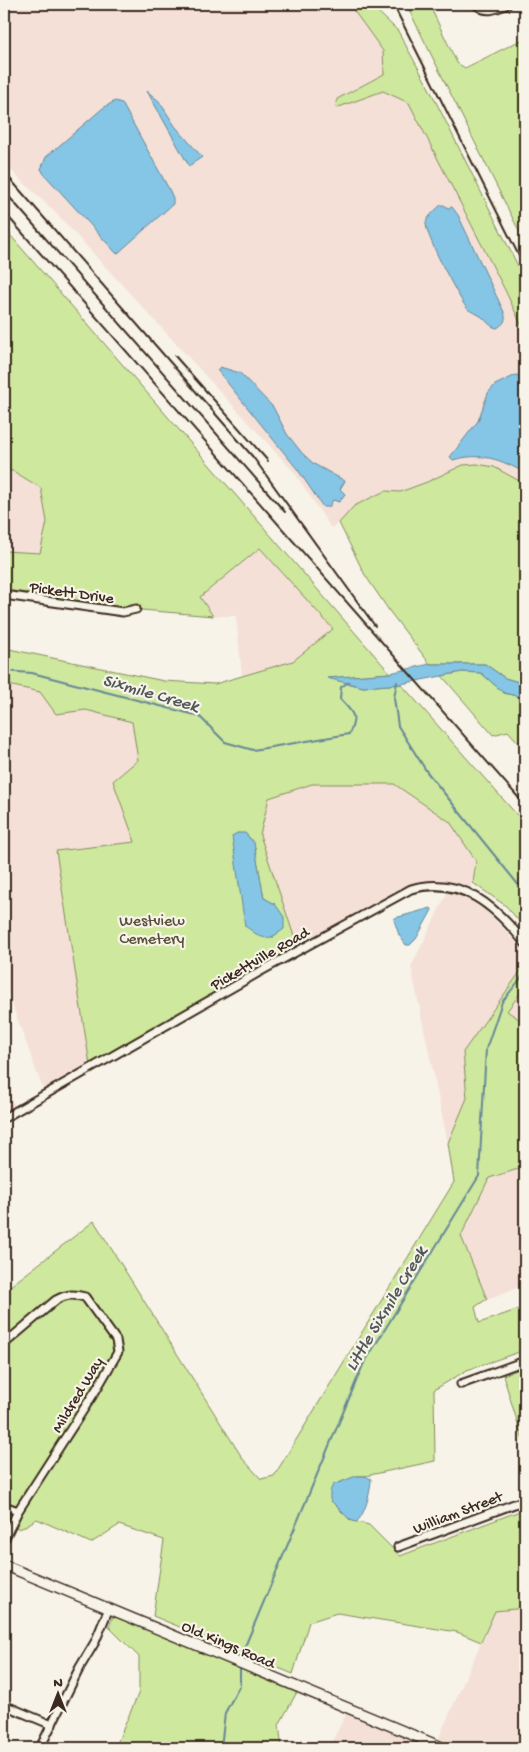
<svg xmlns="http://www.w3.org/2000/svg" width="529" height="1752" font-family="'Gochi Hand',sans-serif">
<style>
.built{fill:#f4e0d7}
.green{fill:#cee89e;stroke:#84895e;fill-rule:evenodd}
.water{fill:#85c5e6;stroke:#678796}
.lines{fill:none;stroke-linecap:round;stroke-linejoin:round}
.stream{stroke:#678796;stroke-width:2}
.minor-casing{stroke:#3b2a1e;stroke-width:11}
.major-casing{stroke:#3b2a1e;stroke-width:12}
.minor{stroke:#f7f3e8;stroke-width:7}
.major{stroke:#f7f3e8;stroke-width:9}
.rail{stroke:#3b2a1e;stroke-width:2}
.labels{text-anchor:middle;stroke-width:4.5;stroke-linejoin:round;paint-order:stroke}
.street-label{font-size:16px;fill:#3b2a1e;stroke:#f7f3e8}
.park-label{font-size:16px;fill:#585038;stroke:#f7f3e8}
.water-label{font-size:18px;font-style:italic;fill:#51585a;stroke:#f7f3e8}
</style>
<rect width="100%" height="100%" fill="#f7f3e8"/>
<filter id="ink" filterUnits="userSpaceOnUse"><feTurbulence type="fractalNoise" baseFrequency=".02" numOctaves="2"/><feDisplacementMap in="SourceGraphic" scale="10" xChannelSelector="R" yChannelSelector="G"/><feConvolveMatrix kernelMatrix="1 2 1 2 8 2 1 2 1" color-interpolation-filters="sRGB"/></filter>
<g filter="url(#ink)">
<g class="built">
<path d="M4,4h345l34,47 1,23 -47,25 -1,8 47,-16 26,12 97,189 19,41v151l-31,-17 -67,15 -27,10 -15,-1 -31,15 -15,17 -8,5 -37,-56 -238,-259 -52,-49z"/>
<path d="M4,471h9l28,17 6,34 -6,31 -37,-2z"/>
<path d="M260,548l74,81 -41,32 -51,15 -6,-60h-23l-13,-19z"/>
<path d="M4,684l36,8 16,22 29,-4 47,12 6,38 -25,21 22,61 -79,9 34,214 -46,27 -40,-110z"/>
<path d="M312,784h82l56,38 26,39 -5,28 -17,-5 -19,-2 -18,1 -16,5 -104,57 -37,-110 9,-37z"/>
<path d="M448,891l14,4 20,11 43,45v14l-62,87 4,46 -19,45 -37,-176z"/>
<path d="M525,987v36l-18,-12z"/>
<path d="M4,1087l12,21 -12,7z"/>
<path d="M525,1167v118l-38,14 -26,-63 28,-58z"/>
<path d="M525,1608v140h-73l-15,-6 58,-131z"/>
<path d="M347,1712l78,32 -2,4h-94z"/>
</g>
<g class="green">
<path d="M349,4h21l28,27 31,57 96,192v53l-19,-41 -97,-189 -26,-12 -47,17 1,-9 47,-25 -1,-23z"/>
<path d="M406,4h23l28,59 8,5 60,-30v205z"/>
<path d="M4,228l386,445 -61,5 34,9 38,-3 124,140v104l-19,-22 -33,-23 3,-22 -26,-39 -56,-38h-82l-43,14 -9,37 37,110 -207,120 -34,-214 79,-9 -22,-61 25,-21 -6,-38 -46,-12 -30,4 -16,-22 -36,-8v-36l160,33 51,3 78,-23 40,-32 -73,-81 -60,49 13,19 -95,-8 -114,-17v-40l36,2 7,-31 -6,-34 -28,-17h-9zM245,833l9,10 10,55 11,6 -2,34z"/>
<path d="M477,464l17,3 31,17v200l-20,-6 -20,-14h-55l-40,-52 -25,-37 -26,-52 15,-17 31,-15 15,1 27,-10 36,-17z"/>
<path d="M462,672l19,1 23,20 21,5v52l-17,-19 -15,4 -51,-59z"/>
<path d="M525,965v22l-18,24 18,12v144l-36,11 -28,58 26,63 -12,8 4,16 46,-16v43l-58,20 -33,20 1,71 -70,15h-9l-6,44 19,5 31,31 125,-47v99l-30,3 -14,31 -24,-10 -120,-19 -28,9 -16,52 -140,-58 11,-76 -45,-15 -28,18 -54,-24 -17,10 -16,-7v-231l90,-70 149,238 18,20 13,-3 180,-294 -6,-39 19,-45 -4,-46z"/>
<path d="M525,1367v80l-22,-72z"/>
<path d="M113,1616l184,76 -18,33 3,23h-167l24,-56v-35l-30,-30z"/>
</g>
<g class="water">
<path d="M147,91l12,10 16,25 27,31 -13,9z"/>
<path d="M115,101l7,2 2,4 46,84 3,7v6l-56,50 -73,-80 -3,-5 5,-12 57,-49z"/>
<path d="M441,205h3l4,3 4,-1 6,8 46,97c3,8 0,12 -7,16 -7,-1 -10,-7 -15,-11 -5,-4 -13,-5 -16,-10 -9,-12 -42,-74 -40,-85 1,-4 12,-15 15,-17z"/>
<path d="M220,367l20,6 33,34 14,27 15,19 12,11 31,17 -5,8 5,5 -6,8 -6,-2 -4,7h-6l-25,-37 -81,-100z"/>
<path d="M516,375l4,1 5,9v88c-25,-14 -44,-21 -72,-13l-3,-3 28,-36 10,-28 7,-8z"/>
<path d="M430,664h55l20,14 20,6v14l-21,-5 -23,-20 -19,-1 -61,12 -38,3 -36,-9 63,-5z"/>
<path d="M237,833h8l9,10 10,55 11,6 9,13v12c-18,14 -21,10 -39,-3l-13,-90z"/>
<path d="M431,908l1,2 -16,29 -6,6h-4l-7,-10 -5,-15 1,-2z"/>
<path d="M356,1476h9l6,3c0,11 -6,37 -15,43l-6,-2 -20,-20v-9l3,-6z"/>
</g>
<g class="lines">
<g class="stream">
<path d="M4,671l28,2 167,43 26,26 28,8 96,-16c9,-19 4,-21 -9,-35l1,-12 8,-5"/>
<path d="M397,682l-3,16 4,28 29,46 98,121"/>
<path d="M241,1656l122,-291 116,-189 7,-127 16,-47 23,-29"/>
<path d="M221,1748l4,-35 15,-28v-16"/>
</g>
<defs>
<g id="minor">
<path d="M476,4c10,10 20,5 32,0"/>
<path d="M4,595l119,17 13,-3"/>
<path d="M4,1118l257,-147 150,-82c50,-14 84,17 114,54"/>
<path d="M4,1344l52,-44c11,-6 17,-6 29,-3l31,43 2,12 -22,38 -78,121 -14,29"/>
<path d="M461,1384l64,-23"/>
<path d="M4,1506l14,5"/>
<path d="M398,1547l127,-47"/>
<path d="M4,1705l48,20"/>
<path d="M40,1748l40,-81 15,-25 14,-34"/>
<path d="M420,1748l4,-8"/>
</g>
<path id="major" d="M4,1565l440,183"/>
</defs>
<use href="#minor" class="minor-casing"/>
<use href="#major" class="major-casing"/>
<use href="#minor" class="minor"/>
<use href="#major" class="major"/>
<g class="rail">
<path d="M393,4l132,264"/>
<path d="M4,172l249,285 122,169"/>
<path d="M4,191l281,321"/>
<path d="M4,212l521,593"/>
<path d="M175,356l93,105"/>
</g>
</g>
</g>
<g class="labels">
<g class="street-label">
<text transform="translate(72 591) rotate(8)" y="6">Pickett Drive</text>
<text transform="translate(259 957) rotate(-30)" y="6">Pickettville Road</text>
<text transform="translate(76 1394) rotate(-59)" y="6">Mildred Way</text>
<text transform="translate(457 1511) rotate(-21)" y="6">William Street</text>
<text transform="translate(229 1643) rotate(23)" y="6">Old Kings Road</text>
</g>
<g class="park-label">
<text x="152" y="925">Westview<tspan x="152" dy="18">Cemetery</tspan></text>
</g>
<g class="water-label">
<text transform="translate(151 692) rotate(16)" y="6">Sixmile Creek</text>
<text transform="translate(385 1308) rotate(-59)" y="6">Little Sixmile Creek</text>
</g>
</g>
<rect width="529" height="1752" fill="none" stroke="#f7f3e8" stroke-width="20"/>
<rect x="10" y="10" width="509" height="1732" fill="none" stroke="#3b2a1e" stroke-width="2" filter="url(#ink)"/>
<g transform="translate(58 1694)" stroke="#f7f3e8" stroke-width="4" paint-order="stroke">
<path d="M0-4L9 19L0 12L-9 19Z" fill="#3b2a1e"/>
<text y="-8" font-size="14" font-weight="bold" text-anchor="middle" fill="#3b2a1e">N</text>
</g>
</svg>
